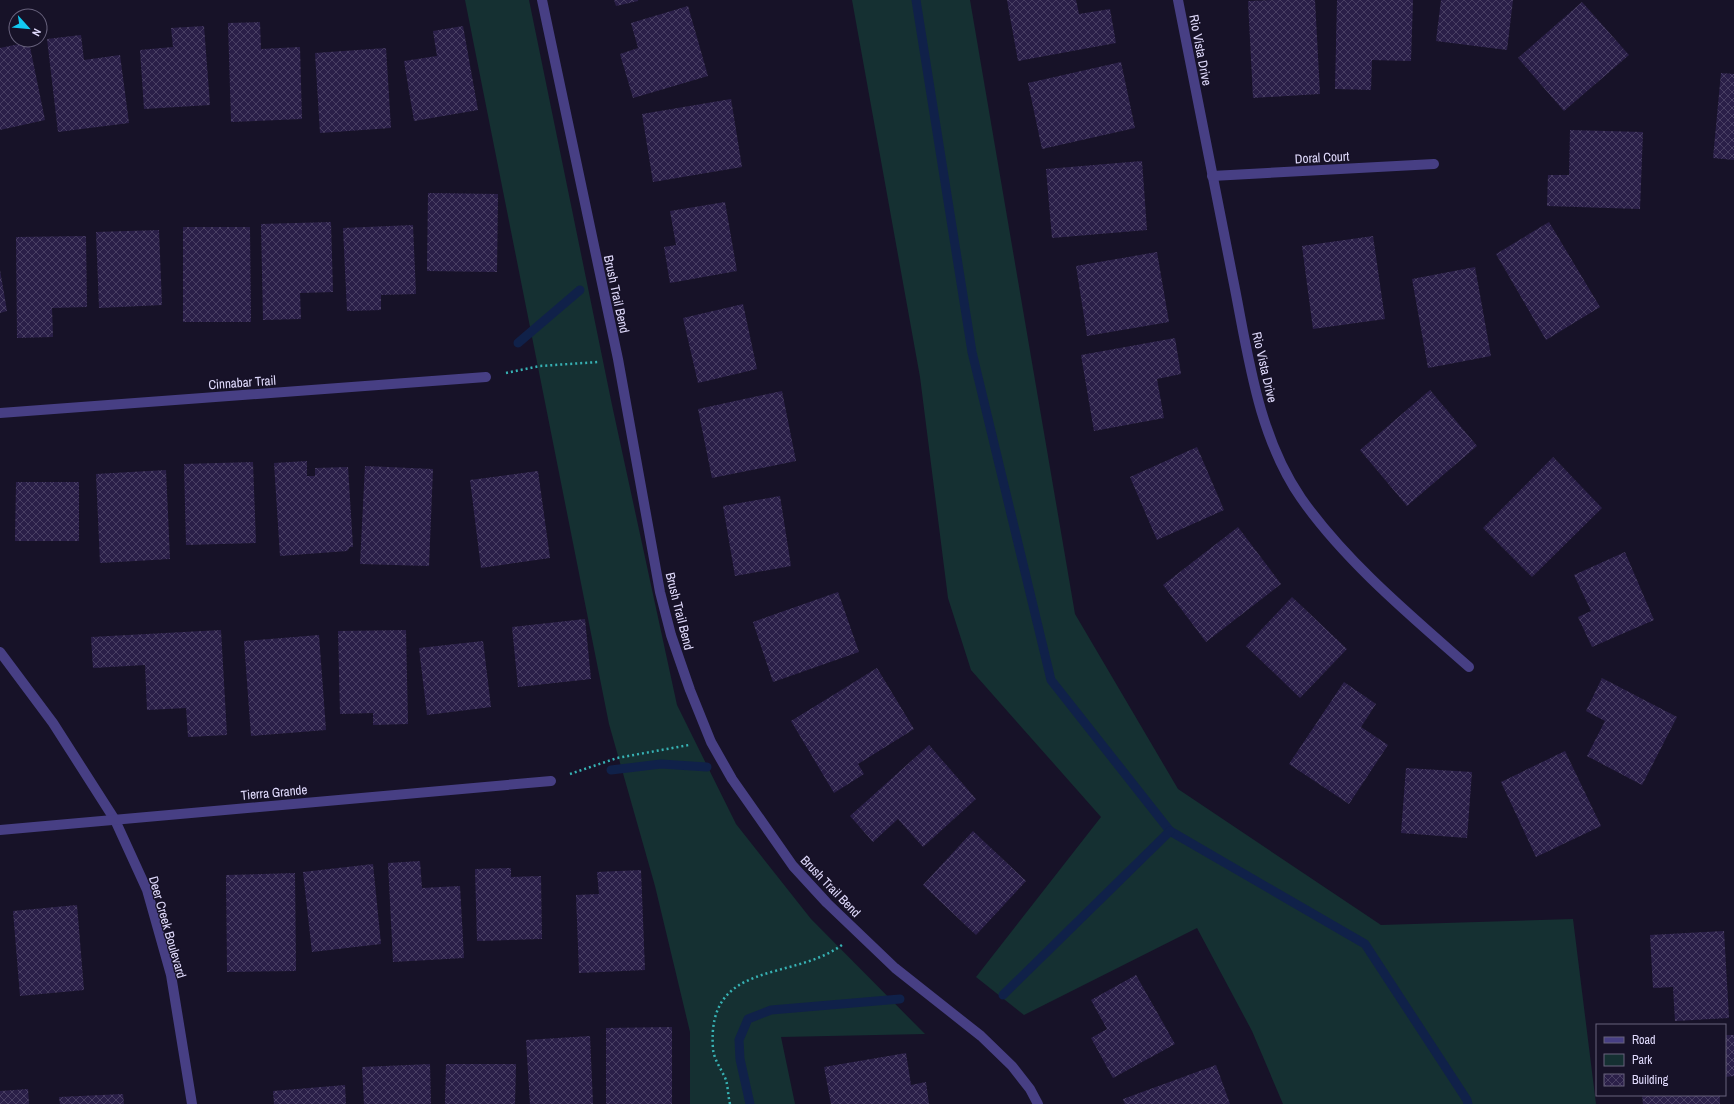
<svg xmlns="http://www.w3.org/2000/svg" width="1734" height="1104" font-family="'Archivo Narrow',sans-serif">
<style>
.green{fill:#153032}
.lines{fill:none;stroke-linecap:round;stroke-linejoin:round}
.stream{stroke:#102149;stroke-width:9}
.building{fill:url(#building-cross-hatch)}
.path{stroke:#37b2b4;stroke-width:2.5;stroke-dasharray:2 3;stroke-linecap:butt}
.minor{stroke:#473f84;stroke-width:10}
.labels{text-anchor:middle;stroke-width:3;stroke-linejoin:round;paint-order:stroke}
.street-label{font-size:13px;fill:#e1dbfd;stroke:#171228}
</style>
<defs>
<pattern id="building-cross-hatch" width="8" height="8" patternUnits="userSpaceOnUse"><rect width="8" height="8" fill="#2a1f48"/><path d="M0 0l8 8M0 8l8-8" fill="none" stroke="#493f63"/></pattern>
</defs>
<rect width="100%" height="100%" fill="#171228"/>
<g class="green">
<path d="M465,0h64l83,405 65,300 59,119 75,95 114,115 -144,3 14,67h-105v-72l-35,-146 -46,-162z"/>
<path d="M852,0h118l105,614 103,175 203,136 192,-6 23,185h-313l-31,-73 -55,-103 -173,87 -48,-38 125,-160 -130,-147 -23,-72 -28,-221z"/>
</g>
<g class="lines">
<g class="stream">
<path d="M916,0l56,352 79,328 119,151 195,113 102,156 1,4"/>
<path d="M518,343l62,-53"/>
<path d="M611,770l50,-6 46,3"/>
<path d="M1003,995l167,-164"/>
<path d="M750,1104l-10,-45 -1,-19 9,-21 23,-9 129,-11"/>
</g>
</g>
<g class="building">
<path d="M614,0h24v1l-22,5z"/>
<path d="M1007,0h69l3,14 31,-5 6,34 -98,18z"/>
<path d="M1274,0h41l5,94 -67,4 -5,-97z"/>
<path d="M1337,0h76l-2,61 -39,-1 -1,30 -36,-1z"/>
<path d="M1441,0h72l-6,50 -71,-9z"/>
<path d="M1582,2l47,53 -65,56 -46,-53z"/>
<path d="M688,6l20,70 -75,22 -13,-44 18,-6 -7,-25z"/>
<path d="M260,22l1,27 39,-2 2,72 -71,3 -3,-99z"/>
<path d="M204,26l6,79 -66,4 -4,-59 33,-3 -2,-19z"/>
<path d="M463,26l15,84 -64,11 -10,-60 33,-5 -4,-25z"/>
<path d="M81,35l3,25 36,-5 9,68 -71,9 -11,-93z"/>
<path d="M29,42l16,78 -45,10v-82z"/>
<path d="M386,48l5,80 -71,5 -5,-80z"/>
<path d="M1121,62l14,66 -93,21 -14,-66z"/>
<path d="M1721,73l13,1v86l-21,-2z"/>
<path d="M731,99l11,68 -89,15 -11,-68z"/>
<path d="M1570,130l73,2 -3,77 -93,-3 1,-31h21z"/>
<path d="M1142,161l5,69 -95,8 -6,-69z"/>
<path d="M428,193l70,1 -1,78 -70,-1z"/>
<path d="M725,202l12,69 -67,12 -6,-36 12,-2 -6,-34z"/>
<path d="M331,222l2,70 -33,1 1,26 -38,1 -2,-96z"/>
<path d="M1549,222l51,85 -54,33 -50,-86z"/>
<path d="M413,225l3,69 -35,1v15l-34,1 -4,-83z"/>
<path d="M183,227h67l1,95h-68z"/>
<path d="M159,230l3,75 -63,3 -3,-76z"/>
<path d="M86,236l1,71 -35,1 1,29 -36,1 -1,-101z"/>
<path d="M1373,236l12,83 -72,10 -11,-83z"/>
<path d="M1157,252l12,70 -82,14 -11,-70z"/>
<path d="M1475,267l16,89 -63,12 -16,-89z"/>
<path d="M0,270l7,41 -7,2z"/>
<path d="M743,304l14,65 -59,14 -15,-65z"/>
<path d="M1175,338l6,36 -24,5 7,39 -70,13 -13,-76z"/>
<path d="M1430,390l47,56 -70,60 -47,-56z"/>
<path d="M782,391l14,70 -84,17 -14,-69z"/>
<path d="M1197,447l27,63 -67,30 -27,-63z"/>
<path d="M1553,457l49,51 -70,69 -49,-49z"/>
<path d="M307,461v15h8v-8l33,-1 5,80h-3l-3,4 -67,5 -6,-93z"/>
<path d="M253,462l3,81 -70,2 -2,-81z"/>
<path d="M365,466l68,3 -4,97 -69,-2z"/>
<path d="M166,470l4,89 -70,4 -4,-89z"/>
<path d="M538,471l12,87 -69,10 -11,-88z"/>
<path d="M16,482h63v59h-64z"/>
<path d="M780,496l11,70 -56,10 -12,-70z"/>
<path d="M1238,527l43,57 -75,58 -43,-57z"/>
<path d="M1625,552l29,68 -62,27 -14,-30 13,-6 -17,-36z"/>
<path d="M838,592l21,60 -86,30 -20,-60z"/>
<path d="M1292,597l55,52 -47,49 -54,-52z"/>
<path d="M585,619l6,60 -73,8 -6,-60z"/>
<path d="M221,630l6,105 -39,2 -2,-29 -39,2 -2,-45 -52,3 -2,-31z"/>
<path d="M406,630l2,94 -35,1v-12l-33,1 -2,-83z"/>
<path d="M319,635l7,95 -75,6 -7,-95z"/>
<path d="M483,641l8,66 -64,8 -8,-67z"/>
<path d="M877,668l37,61 -56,35 6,10 -30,19 -43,-72z"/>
<path d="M1602,678l75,39 -35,68 -55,-29 18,-35 -19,-10z"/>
<path d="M1344,682l32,22 -15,23 27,18 -39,59 -60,-40z"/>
<path d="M929,745l47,54 -53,48 -25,-28 -25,23 -23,-26z"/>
<path d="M1565,751l36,75 -65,31 -35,-75z"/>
<path d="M1406,768l66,4 -5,66 -66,-5z"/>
<path d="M973,831l53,50 -50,54 -53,-50z"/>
<path d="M420,861l2,27 38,-2 4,72 -71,4 -5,-99z"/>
<path d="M373,864l8,80 -69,8 -9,-80z"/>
<path d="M511,868v9l30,-1 1,63 -65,2 -2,-72z"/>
<path d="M641,870l4,100 -66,3 -3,-78 23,-1 -2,-22z"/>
<path d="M295,873l1,98 -69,1 -1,-97z"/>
<path d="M77,905l7,85 -64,6 -7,-85z"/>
<path d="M1724,931l5,87 -54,3 -2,-34 -20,1 -3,-53z"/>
<path d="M1136,975l39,69 -62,34 -22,-40 16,-9 -16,-29z"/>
<path d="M672,1027v77h-66v-76z"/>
<path d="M1725,1035h9v41l-9,1z"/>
<path d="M590,1036l3,68h-63l-4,-64z"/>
<path d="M906,1053l5,32 15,-3 3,22h-98l-7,-37z"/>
<path d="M430,1064l1,40h-67l-2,-37z"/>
<path d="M446,1064h70l-1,40h-70z"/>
<path d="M1216,1065l14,39h-105l-2,-5z"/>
<path d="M345,1085l1,19h-72l-1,-13z"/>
<path d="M28,1089l1,15h-29v-13z"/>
<path d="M123,1094l1,10h-64l-1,-7z"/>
<path d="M1642,1095h78v9h-77z"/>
</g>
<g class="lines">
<g class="path">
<path d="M506,373l34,-7 58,-4"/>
<path d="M570,774l47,-16 72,-13"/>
<path d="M730,1104c-2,-8 -2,-17 -4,-24 -4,-10 -12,-20 -13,-31 -7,-90 78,-67 129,-104"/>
</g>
<g class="minor">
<path d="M542,0l76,359 42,233 11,43 19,55 21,52 21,37 61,87 34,37 68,65 86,68 31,30 18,23 8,15"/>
<path d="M1178,0c18,93 36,186 55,279 15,74 24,155 68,219 44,63 110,118 168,169"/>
<path d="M1212,176l222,-12"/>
<path d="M0,413l486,-36"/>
<path d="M0,652l53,71 62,97 32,70 24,85 21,129"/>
<path d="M0,830l551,-49"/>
</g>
</g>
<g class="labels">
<g class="street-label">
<text transform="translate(1201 50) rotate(79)" y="5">Rio Vista Drive</text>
<text transform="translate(1322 157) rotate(-3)" y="5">Doral Court</text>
<text transform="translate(617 294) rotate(78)" y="5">Brush Trail Bend</text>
<text transform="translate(1265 367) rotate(77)" y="5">Rio Vista Drive</text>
<text transform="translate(242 382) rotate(-4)" y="5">Cinnabar Trail</text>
<text transform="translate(680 611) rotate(76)" y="5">Brush Trail Bend</text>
<text transform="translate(274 792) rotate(-5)" y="5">Tierra Grande</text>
<text transform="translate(831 886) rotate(46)" y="5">Brush Trail Bend</text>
<text transform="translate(168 927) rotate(74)" y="5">Deer Creek Boulevard</text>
</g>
</g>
<rect x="1596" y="1024" width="130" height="72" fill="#171228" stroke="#68627d"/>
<rect x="1604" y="1037" width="20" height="6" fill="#473f84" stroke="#68627d"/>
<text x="1632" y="1044" font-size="12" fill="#e1dbfd">Road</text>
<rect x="1604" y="1054" width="20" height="12" fill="#153032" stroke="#68627d"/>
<text x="1632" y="1064" font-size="12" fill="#e1dbfd">Park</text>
<rect x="1604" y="1074" width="20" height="12" fill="url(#building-cross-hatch)" stroke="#68627d"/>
<text x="1632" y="1084" font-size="12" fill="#e1dbfd">Building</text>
<g transform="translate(28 28) rotate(117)"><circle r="19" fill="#171228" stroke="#68627d"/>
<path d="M0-3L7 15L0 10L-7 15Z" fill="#12caf2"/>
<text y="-6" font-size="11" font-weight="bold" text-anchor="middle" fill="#e1dbfd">N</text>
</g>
</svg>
